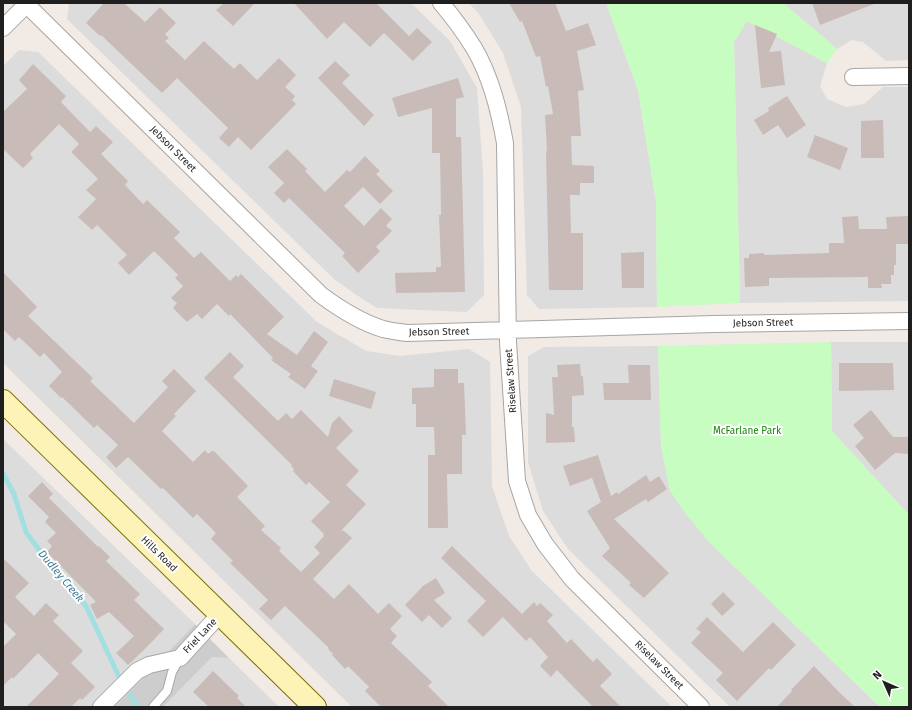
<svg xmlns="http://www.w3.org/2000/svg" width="912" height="710" font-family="'Fira Sans',sans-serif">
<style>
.residential{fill:#dddcdc}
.religious{fill:#cdcdcd}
.park{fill:#c7fdc0}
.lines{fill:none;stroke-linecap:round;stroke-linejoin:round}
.stream{stroke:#a3dfe1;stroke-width:5}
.building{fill:#c9bbb8}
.lane-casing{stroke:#a6a6a6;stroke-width:10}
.street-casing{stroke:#a6a6a6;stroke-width:18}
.secondary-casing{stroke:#7d7200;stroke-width:24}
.lane{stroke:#fff;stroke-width:8}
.street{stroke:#fff;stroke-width:16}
.secondary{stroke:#fef3b6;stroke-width:22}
.labels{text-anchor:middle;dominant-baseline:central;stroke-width:4;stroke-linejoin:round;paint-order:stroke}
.street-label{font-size:10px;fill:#1f1f1f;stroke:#fff}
.park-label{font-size:10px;fill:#138604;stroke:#fff}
.water-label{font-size:11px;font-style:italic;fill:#3b7995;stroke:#fff}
</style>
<rect width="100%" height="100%" fill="#f1eae5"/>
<!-- residential -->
<path class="residential" d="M69 3H411L450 41 477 88 483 172 484 295 467 312 377 308 355 294 334 279 67 19Z
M469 3H606L638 90 656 202 657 307 539 309 527 295 521 107 503 53 479 14Z
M783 3H909V60L886 61 863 42 852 40 837 49Z
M747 21 827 63 820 86 827 99 846 107 864 104 883 87H909V301L740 303 734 42Z
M19 50 38 52 317 322 366 351 400 356 469 349 490 362 492 486 509 536 532 571 672 707H352L3 363V66Z
M831 342H909V515L832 431Z
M658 346 661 448 686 514 711 544 880 707H730L568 549 543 511 528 462V356L544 347Z
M3 439 195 624 115 707H3Z
M212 657 229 658 279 707H163Z"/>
<!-- religious -->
<path class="religious" d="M195 624 229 658 212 657 163 707H115Z"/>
<!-- park -->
<path class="park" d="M606 3H783L837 49 827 63 747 21 734 42 740 303 657 307 656 202 638 90Z
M831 342 832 431 909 515V707H880L711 544 686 514 670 491 661 448 658 346Z"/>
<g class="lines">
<!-- stream -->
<path class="stream" d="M3 473 14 494 26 532 50 565 86 606 120 679
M130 695 139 707"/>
</g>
<!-- building -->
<path class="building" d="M104 3H124L145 22 160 7 176 23 165 34 169 38 165 41 185 60 204 41 234 69 240 63 257 80 279 58 296 75 285 87 295 96 292 100 296 104 251 150 238 137 229 147 219 138 228 128 177 78 162 93 101 35 100 36 86 23Z
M224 3H255L233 26 216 10Z
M294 3H376L409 36 417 28 432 42 413 61 384 33 370 47 344 22 327 39Z
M509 3H555L566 31 588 23 596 45 577 51 584 90 578 91 581 136H571L572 165 594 166V183H580V195H570L571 233H583V290H549L546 151H547L545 115 553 114 548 86 546 87 540 56 536 57 522 21 520 22Z
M812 3H873L874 4 820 25Z
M755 25 777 34 769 52 781 51 785 85 761 88Z
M335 61 350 75 342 83 374 115 364 126 318 78Z
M33 64 66 96 61 102 90 132 96 126 113 142 101 154 128 181 125 185 143 204 147 200 180 232 174 238 194 258 201 252 230 281 236 275 238 277 241 274 284 317 267 334 297 355 314 331 328 342 311 366 318 371 305 389 288 377 291 374 271 360 273 358 230 314 229 316 217 304 202 319 197 314 187 322 173 308 177 303 171 298 183 286 175 278 178 275 154 251 129 275 118 263 127 255 97 225 92 230 78 217 96 199 86 190 98 179 71 152 79 144 59 124 30 154 33 158 23 168 3 149V112L27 89 19 80Z
M458 78 464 97 456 99V137H461L465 292 396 293 395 273 436 272V267H441L439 215H441L440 153H432V108L398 117 392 98Z
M787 96 806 125 787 138 778 125 763 135 754 120 769 111 768 108Z
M883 120 884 158H861V121Z
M815 135 848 148 840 170 807 157Z
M287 149 307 169 305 171 325 192 347 170 350 172 365 156 380 171 376 174 393 191 380 204 363 187 344 206 364 226 381 208 392 219 386 226 392 231 376 247 380 251 358 273 342 256 345 253 289 198 284 203 274 193 284 183 268 167Z
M858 216 859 229H887L886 217 909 216V244H896V265H894V275H891V284H881L882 288H868V277L769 278V286L745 287 744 258H749V254L764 253V255L829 253V243H844L842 217Z
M644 252V288H622L621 253Z
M3 272 37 307 28 316 93 378 90 381 134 423 168 387 162 381 174 369 196 391 174 414 176 416 162 431 193 462 205 450 208 454 212 451H214L248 486 237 497 265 526 261 530 281 548 279 551 301 572 320 553 314 547 324 536 323 535 324 534 311 521 330 502 309 482 306 485 293 471 294 469 291 466 292 465 204 378 230 352 244 366 233 377 278 421 286 413 292 419 301 410 328 437 332 423 339 416 353 431 336 448 359 471 346 485 366 504 340 532 343 530 352 538 313 579 334 599 349 584 378 614 389 603 402 616 390 629 397 636 391 643 432 682 428 686 449 707H381L365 691 369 687 348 666 345 669 332 655 333 654 328 649 329 648 285 606 271 620 259 609 268 600 230 563 233 561 211 539 216 533 197 514 193 518 163 488 161 489 128 457 116 468 106 457 118 445 97 425 94 428 62 397 61 398 49 386 62 372 44 353 40 357 19 337 15 341 3 329Z
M839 363H893L894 390 839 391Z
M580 364 581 376H583L584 395 572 396V427H574L575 442 546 443V413L554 415 552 377H558L557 365Z
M628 365H650L651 400H604L603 383H629Z
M434 369H458V383H464L466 435H462V474H447L448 528H428V455H435L434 427H416V404H412V388L434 387Z
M334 379 376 392 371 409 329 396Z
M871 410 893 437H909V454L895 453 875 470 855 446 864 438 853 425Z
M598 455 611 496 617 492 618 494 646 475 650 482 659 476 667 489 648 502 646 499 614 519 669 573 644 598 629 585 631 583 602 556 610 548 587 511 601 502 592 478 570 486 563 466Z
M42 482 53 494 49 498 98 547 99 546 110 557 106 561 140 594 134 600 164 629 145 649 128 665 116 653 134 636 109 612 97 619 90 605 96 602 47 552 52 546 47 541 56 533 45 522 49 517 28 496Z
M452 546 522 614 534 602 537 606 540 603 553 615 547 621 567 643 571 639 593 662 597 658 612 674 600 686 621 707H593L557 670 551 677 540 666 548 657 530 637 526 641 503 617 483 637 467 621 486 601 441 558Z
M3 558 29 583 15 597 34 616 46 603 59 615 53 621 83 651 71 663 95 687 82 700 80 698 71 707H26L59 674 38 653 13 679 12 677 3 686V647L16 634 3 621Z
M436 578 445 593 434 600 452 618 442 628 429 615 422 622 405 605 423 586Z
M723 592 735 604 722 616 711 604Z
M707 617 743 652 773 622 796 645 771 670 769 668 737 701 716 680 723 673 691 643 701 632 696 629Z
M814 666 839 692 855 707H777L792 691 791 690Z
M213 671 239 696 237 698 246 707H209L193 692Z"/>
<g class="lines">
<defs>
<path id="lane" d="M153 707 167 691 172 672 180 658"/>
<path id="street" d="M441 3C453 17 464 32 474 48 491 77 499 110 505 143L508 342 517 481 528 515 545 544 572 579 701 707
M26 4 321 295C340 309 360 322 383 329 391 331 399 332 407 333L714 324 909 321
M3 28 28 3
M853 77 909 76
M101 707 137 671 149 665 180 658 220 614"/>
<path id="secondary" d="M3 401 315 707"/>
</defs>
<!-- lane casing -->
<use href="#lane" class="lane-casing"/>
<!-- street casing -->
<use href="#street" class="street-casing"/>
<!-- secondary casing -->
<use href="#secondary" class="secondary-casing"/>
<!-- lane -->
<use href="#lane" class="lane"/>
<!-- street -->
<use href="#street" class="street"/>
<!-- secondary -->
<use href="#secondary" class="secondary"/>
</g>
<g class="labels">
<!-- street labels -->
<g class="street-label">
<text transform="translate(173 149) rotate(45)">Jebson Street</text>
<text transform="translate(763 323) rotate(-1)">Jebson Street</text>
<text transform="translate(439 332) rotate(-1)">Jebson Street</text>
<text transform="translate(511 381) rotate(-94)">Riselaw Street</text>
<text transform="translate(159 554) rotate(44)">Hills Road</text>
<text transform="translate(200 636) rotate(-47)">Friel Lane</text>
<text transform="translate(659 665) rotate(45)">Riselaw Street</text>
</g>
<!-- park labels -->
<g class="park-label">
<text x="747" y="431">McFarlane Park</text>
</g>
<!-- water labels -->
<g class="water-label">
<text transform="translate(61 576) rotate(50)">Dudley Creek</text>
</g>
</g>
<!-- border -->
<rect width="912" height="710" fill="none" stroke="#1f1f1f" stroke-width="8"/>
<!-- north arrow -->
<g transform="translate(884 682) rotate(315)" stroke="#ffffff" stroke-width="3" paint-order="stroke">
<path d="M0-3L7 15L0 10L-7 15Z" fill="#1f1f1f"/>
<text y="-6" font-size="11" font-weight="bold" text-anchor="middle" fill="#1f1f1f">N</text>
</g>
</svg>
